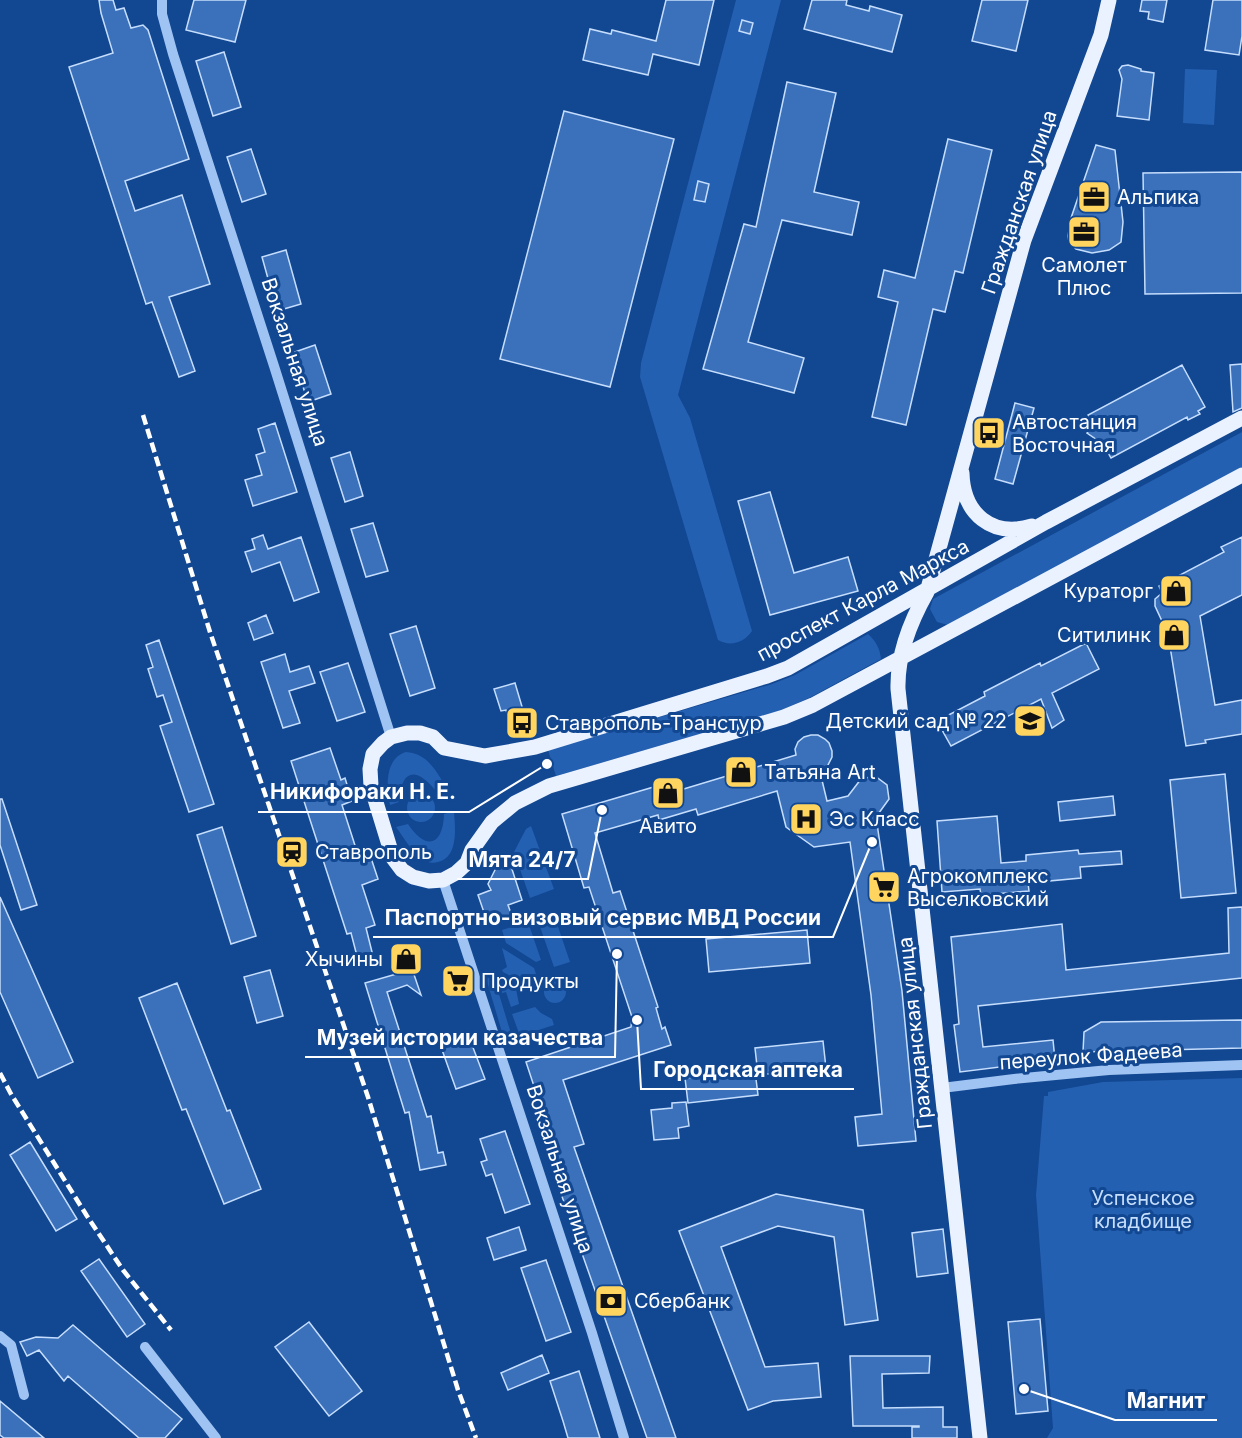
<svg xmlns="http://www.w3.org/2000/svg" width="1242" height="1438" font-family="Inter,sans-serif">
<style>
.green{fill:#2460b1}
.building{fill:#3b70ba;stroke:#c6defd;stroke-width:1.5}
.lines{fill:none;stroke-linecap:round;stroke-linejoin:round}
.minor{stroke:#9fc3f2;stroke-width:10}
.major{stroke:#eaf2ff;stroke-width:15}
.rail{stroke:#fff;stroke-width:4.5;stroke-dasharray:10 4.5;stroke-linecap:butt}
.labels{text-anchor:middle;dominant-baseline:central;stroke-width:6;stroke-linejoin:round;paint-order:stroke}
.poi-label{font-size:20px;fill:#fff;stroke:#124792;text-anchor:start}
.street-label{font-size:20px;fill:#fff;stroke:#124792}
.park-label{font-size:20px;fill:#c6defd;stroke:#124792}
.leader{fill:none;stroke:#fff;stroke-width:2}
.callout-dot{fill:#fff;stroke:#124792;stroke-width:2}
.callout-label{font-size:21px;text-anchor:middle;font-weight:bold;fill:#fff;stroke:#124792;stroke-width:6;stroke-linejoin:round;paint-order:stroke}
</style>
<rect width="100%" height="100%" fill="#124792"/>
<!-- green -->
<path class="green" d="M736 0H781L678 395 690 418 752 631C744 643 730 647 718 640L640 377 641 363Z
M1185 69 1217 70 1214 125 1183 123Z
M1242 432V467L948 625 937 622 930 609 933 599Z
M868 634C876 641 880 649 881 659L809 698 779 711 556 776 548 750 772 684 795 675Z
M406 752C427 753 436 771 446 787L436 791C416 766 401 769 399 802L390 805C386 787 385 758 406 752Z
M407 808a14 14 0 1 1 28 0a14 14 0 1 1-28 0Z
M454 811C455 827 459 857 438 862 431 864 426 862 420 857 410 849 404 838 396 827L408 824C426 851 443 846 444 814Z
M531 826 554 889 530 898 514 852 526 829Z
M553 912 570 962 554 967 537 918Z
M528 922 541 960 536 962 506 943 502 930Z
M502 948 534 968 536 974 527 985 503 972 502 970 507 967Z
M496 975 516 989 519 1004 511 1007 506 992 499 994 512 1037 504 1039 486 978Z
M544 992a11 11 0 1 1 22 0a11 11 0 1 1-22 0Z
M535 1007 541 1013 552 1019 554 1025 520 1036 512 1014Z
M1242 1078V1438H1047L1053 1428 1036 1195 1044 1096H1048V1092L1103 1082Z"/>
<!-- building -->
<path class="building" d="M99 0H113L116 10 124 8 131 28 143 25 148 30 189 159 125 181 135 211 182 195 210 284 169 297 195 371 179 377 152 302 146 304 69 67 113 53 101 13Z
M194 0H246L235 42 186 30Z
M666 0H714L699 65 653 54 648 75 583 60 590 29 611 34 612 30 656 41Z
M812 0H847L846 5 869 11 870 6 902 15 892 52 804 29Z
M982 0H1028L1016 51 972 41Z
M1142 0H1167L1163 22 1148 19 1149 12 1140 11Z
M1213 0H1242V36L1239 55 1205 50Z
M742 20 753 23 750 34 739 31Z
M224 52 241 107 213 116 196 61Z
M1128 65 1141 69V71L1154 73 1149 120 1117 116 1122 79 1119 70 1122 66Z
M787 82 836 93 814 192 859 202 852 235 782 220 748 342 804 358 794 393 703 369 744 224 756 227Z
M564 111 674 139 610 387 500 359Z
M948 139 992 150 963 273 955 271 945 312 933 309 906 425 872 417 898 302 878 297 884 270 915 278Z
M1096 145 1115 150 1123 222 1121 242 1109 250 1092 253 1076 249 1069 242 1068 236 1071 218Z
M251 149 266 194 242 202 227 157Z
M1242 172V293L1145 294 1143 173Z
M698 181 709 184 705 202 694 200Z
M286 250 301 304 277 311 262 257Z
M315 345 331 394 308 402 292 353Z
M1242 364V408L1233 412 1230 365Z
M1182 365 1205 407 1198 411 1200 414 1188 420 1187 417 1111 458 1103 444 1087 433 1093 425 1088 415Z
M1015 403 1034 408 1013 484 995 479Z
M275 423 297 492 253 506 245 480 262 475 256 455 265 452 258 429Z
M350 452 363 496 345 502 331 458Z
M770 492 794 573 848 557 858 591 770 615 738 501Z
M373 523 388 571 366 577 351 529Z
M263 535 268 549 301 537 319 592 294 601 280 562 252 572 245 552 255 549 252 539Z
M1242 537V595L1200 616 1215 705 1242 700V734L1205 740 1206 743 1186 746 1168 634 1155 606V599L1162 593 1159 586 1224 552 1221 547Z
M266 615 273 633 254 640 248 623Z
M416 626 435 688 410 696 390 634Z
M159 640 214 804 189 812 160 726 172 722 163 695 157 697 148 669 153 667 146 645Z
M1086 643 1099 669 1052 693 1064 720 1052 728 1041 699 951 746 937 721 985 696 984 692 1040 663 1041 666Z
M285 654 290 672 309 666 315 683 289 691 300 723 283 728 261 662Z
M348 663 365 712 337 721 320 672Z
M515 683 528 727 512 731 506 710 501 711 494 689Z
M811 735H818L825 739 829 743 832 751V757L828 765 820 772 827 801 848 796 861 779 875 776 887 785 889 799 876 817 902 991 916 1141 858 1146 855 1117 882 1114 871 995 850 842 814 847 786 827 777 791 698 815 696 809 659 820 658 815 595 833 613 893 620 891 658 1007 656 1008 662 1029 665 1027 671 1045 563 1080 584 1144 574 1147 676 1438H647L553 1171 561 1168 526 1062 631 1027 632 1017 589 887 584 888 562 814 674 781 677 791 796 755 795 749 798 742 804 737Z
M330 748 341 780 345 778 352 801 342 805 360 861 371 858 378 879 362 885 375 925 366 928 373 956 358 960 351 933 347 934 291 761Z
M1225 774 1236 893 1181 898 1170 780Z
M1113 796 1115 815 1060 821 1058 802Z
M0 799H2L37 905 21 910 0 845Z
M997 816 1001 863 1026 861V855L1078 850 1079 854 1121 851 1122 864 1080 867 1081 878 1028 883 1029 891 981 895 980 889 942 892 937 821Z
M222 827 256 936 231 944 197 835Z
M509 860 522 900 508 905 512 916 488 924 478 895 491 890 488 884 498 864Z
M0 897 73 1062 38 1078 0 992Z
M1242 907V978L978 1006 983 1047 1053 1040 1055 1060 960 1072 954 1025 959 1024 951 937 1062 924 1066 970 1229 953 1228 908Z
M807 930 810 963 709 972 706 939Z
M407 954 421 995 407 985 387 992 427 1117 431 1116 438 1153 443 1152 446 1165 420 1170 409 1112 405 1113 365 983 400 973 395 958Z
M270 970 283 1016 257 1023 244 977Z
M177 983 227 1111 230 1110 261 1189 224 1204 186 1109 182 1110 139 998Z
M1242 1020V1048L1083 1052 1084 1032 1101 1022Z
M469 1037 485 1079 456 1089 441 1047Z
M823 1041 826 1068 758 1075 755 1048Z
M755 1071 758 1095 688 1103 685 1078Z
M686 1102 689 1126 678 1128 679 1138 654 1140 651 1110 672 1108V1103Z
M505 1131 530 1204 505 1213 492 1174 486 1176 481 1162 487 1160 480 1139Z
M30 1142 77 1219 56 1231 10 1155Z
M776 1194 863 1210 878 1320 845 1325 834 1237 778 1226 721 1247 765 1367 818 1363 821 1397 773 1401 748 1410 679 1231Z
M519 1227 526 1250 494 1260 487 1238Z
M943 1229 948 1273 917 1277 912 1233Z
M99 1259 145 1324 127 1337 81 1271Z
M546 1260 571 1332 546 1341 521 1268Z
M1040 1319 1048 1411 1016 1414 1008 1322Z
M309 1322 362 1391 329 1416 275 1347Z
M73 1325 182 1419 165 1438H139L68 1376 64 1381 39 1350 27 1356 20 1342 36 1337 58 1338Z
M542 1355 549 1373 508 1390 501 1373Z
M850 1356H930L929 1373 882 1374 883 1408 943 1407V1427H957V1438H912V1427H919V1426H853Z
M579 1371 595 1422 600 1438H568L563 1421 550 1381Z
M0 1401 44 1438H4L0 1435Z"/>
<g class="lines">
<!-- minor -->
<path class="minor" d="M162 0V14L173 54 274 366 391 737
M443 880 592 1333 624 1438
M942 1088 1014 1079 1109 1070 1242 1065
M0 1336 11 1345 24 1395
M145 1347 216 1438"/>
<!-- major -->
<path class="major" d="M1242 418 1046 522 788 668 767 676 535 747 485 756 444 748 433 737 420 733H407L391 737 383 743 373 754 370 769 371 786 393 858 402 870 413 877 429 881 443 880 456 873 467 863 472 850 492 822 515 803 549 786 784 717 813 705 1242 475
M962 473C963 514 992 538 1032 526
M980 1438 898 689C897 654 910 622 927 592L1024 240 1101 35 1109 0"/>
<!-- rail -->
<path class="rail" d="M143 415 210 632 368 1097 458 1390 476 1438
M0 1073 11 1094 87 1216 123 1270 171 1330"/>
</g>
<!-- icons -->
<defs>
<symbol id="office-square" viewBox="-11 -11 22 22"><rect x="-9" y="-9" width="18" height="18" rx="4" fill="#ffd560" stroke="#124792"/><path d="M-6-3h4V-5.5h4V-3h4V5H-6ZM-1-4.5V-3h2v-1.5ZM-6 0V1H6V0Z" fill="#111"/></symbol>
<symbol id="bus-square" viewBox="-11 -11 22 22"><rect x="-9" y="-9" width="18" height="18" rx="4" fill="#ffd560" stroke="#124792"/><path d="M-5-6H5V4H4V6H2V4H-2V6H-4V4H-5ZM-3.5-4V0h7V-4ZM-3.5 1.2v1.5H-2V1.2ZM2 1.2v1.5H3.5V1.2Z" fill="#111"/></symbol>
<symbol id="shop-square" viewBox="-11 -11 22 22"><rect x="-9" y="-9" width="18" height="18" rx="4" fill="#ffd560" stroke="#124792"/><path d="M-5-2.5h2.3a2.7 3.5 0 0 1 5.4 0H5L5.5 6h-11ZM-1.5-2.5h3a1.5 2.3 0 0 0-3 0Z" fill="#111"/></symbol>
<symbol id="school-square" viewBox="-11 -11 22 22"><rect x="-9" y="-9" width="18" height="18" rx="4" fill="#ffd560" stroke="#124792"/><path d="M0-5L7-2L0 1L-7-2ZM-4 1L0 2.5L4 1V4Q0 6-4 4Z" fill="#111"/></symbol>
<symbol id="hospital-square" viewBox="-11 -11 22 22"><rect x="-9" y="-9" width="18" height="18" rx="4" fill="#ffd560" stroke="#124792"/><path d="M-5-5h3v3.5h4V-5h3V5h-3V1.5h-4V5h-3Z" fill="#111"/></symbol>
<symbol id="station-square" viewBox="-11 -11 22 22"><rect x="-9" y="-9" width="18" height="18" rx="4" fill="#ffd560" stroke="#124792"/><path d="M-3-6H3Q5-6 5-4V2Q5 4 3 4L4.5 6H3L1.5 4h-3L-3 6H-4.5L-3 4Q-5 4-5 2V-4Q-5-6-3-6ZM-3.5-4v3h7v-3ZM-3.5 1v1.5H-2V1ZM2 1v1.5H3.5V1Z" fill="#111"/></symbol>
<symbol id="supermarket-square" viewBox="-11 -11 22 22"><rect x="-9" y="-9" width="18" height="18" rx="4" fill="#ffd560" stroke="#124792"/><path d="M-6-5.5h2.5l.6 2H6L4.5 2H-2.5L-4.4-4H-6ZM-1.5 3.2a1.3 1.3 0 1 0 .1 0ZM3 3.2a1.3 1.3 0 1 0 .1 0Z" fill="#111"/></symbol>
<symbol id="bank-square" viewBox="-11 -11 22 22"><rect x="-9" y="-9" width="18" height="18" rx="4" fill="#ffd560" stroke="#124792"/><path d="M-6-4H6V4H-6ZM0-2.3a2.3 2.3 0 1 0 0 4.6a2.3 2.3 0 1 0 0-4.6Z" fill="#111"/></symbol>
</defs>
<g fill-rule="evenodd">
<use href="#office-square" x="1075" y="178" width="38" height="38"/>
<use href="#office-square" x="1065" y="213" width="38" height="38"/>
<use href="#bus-square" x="970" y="414" width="38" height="38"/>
<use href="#shop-square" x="1157" y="572" width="38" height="38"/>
<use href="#shop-square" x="1155" y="616" width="38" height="38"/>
<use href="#school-square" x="1011" y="702" width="38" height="38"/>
<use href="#bus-square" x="503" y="704" width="38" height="38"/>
<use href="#shop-square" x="722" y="753" width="38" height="38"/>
<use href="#shop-square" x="649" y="774" width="38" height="38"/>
<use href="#hospital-square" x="787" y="800" width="38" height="38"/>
<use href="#station-square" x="273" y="833" width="38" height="38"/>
<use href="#supermarket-square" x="865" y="868" width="38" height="38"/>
<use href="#shop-square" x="387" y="940" width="38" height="38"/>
<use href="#supermarket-square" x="439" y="962" width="38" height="38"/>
<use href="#bank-square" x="592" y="1282" width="38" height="38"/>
</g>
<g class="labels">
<!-- poi labels -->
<g class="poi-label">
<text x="1117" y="197">Альпика</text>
<text x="1084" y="265" text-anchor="middle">Самолет<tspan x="1084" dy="23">Плюс</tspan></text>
<text x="1012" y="422">Автостанция<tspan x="1012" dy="23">Восточная</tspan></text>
<text x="1153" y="591" text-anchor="end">Кураторг</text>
<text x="1151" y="635" text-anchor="end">Ситилинк</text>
<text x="1007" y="721" text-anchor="end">Детский сад № 22</text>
<text x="545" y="723">Ставрополь-Транстур</text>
<text x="764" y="772">Татьяна Art</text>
<text x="829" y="819">Эс Класс</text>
<text x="668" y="826" text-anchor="middle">Авито</text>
<text x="315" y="852">Ставрополь</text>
<text x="907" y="876">Агрокомплекс<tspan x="907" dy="23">Выселковский</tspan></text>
<text x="383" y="959" text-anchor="end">Хычины</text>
<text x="481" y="981">Продукты</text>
<text x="634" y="1301">Сбербанк</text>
</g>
<!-- street labels -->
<g class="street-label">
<text transform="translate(1019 202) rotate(-71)">Гражданская улица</text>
<text transform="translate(295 362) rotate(72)">Вокзальная улица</text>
<text transform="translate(863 600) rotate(-28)">проспект Карла Маркса</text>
<text transform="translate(915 1033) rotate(-96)">Гражданская улица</text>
<text transform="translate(1091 1056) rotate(-4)">переулок Фадеева</text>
<text transform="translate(560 1169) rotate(72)">Вокзальная улица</text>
</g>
<!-- park labels -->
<g class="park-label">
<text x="1143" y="1198">Успенское<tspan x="1143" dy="23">кладбище</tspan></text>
</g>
</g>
<!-- callouts -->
<path class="leader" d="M547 764L469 812H258M602 810L588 879H457M872 842L833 937H373M617 954L615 1057H305M637 1020L641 1089H854M1024 1389L1115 1420H1217"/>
<g class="callout-dot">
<circle cx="547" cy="764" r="6"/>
<circle cx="602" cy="810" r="6"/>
<circle cx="872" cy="842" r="6"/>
<circle cx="617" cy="954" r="6"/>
<circle cx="637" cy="1020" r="6"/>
<circle cx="1024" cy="1389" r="6"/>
</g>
<g class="callout-label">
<text x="363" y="799">Никифораки Н. Е.</text>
<text x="522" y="867">Мята 24/7</text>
<text x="603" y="925">Паспортно-визовый сервис МВД России</text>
<text x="460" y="1045">Музей истории казачества</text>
<text x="748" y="1077">Городская аптека</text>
<text x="1166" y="1408">Магнит</text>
</g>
</svg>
